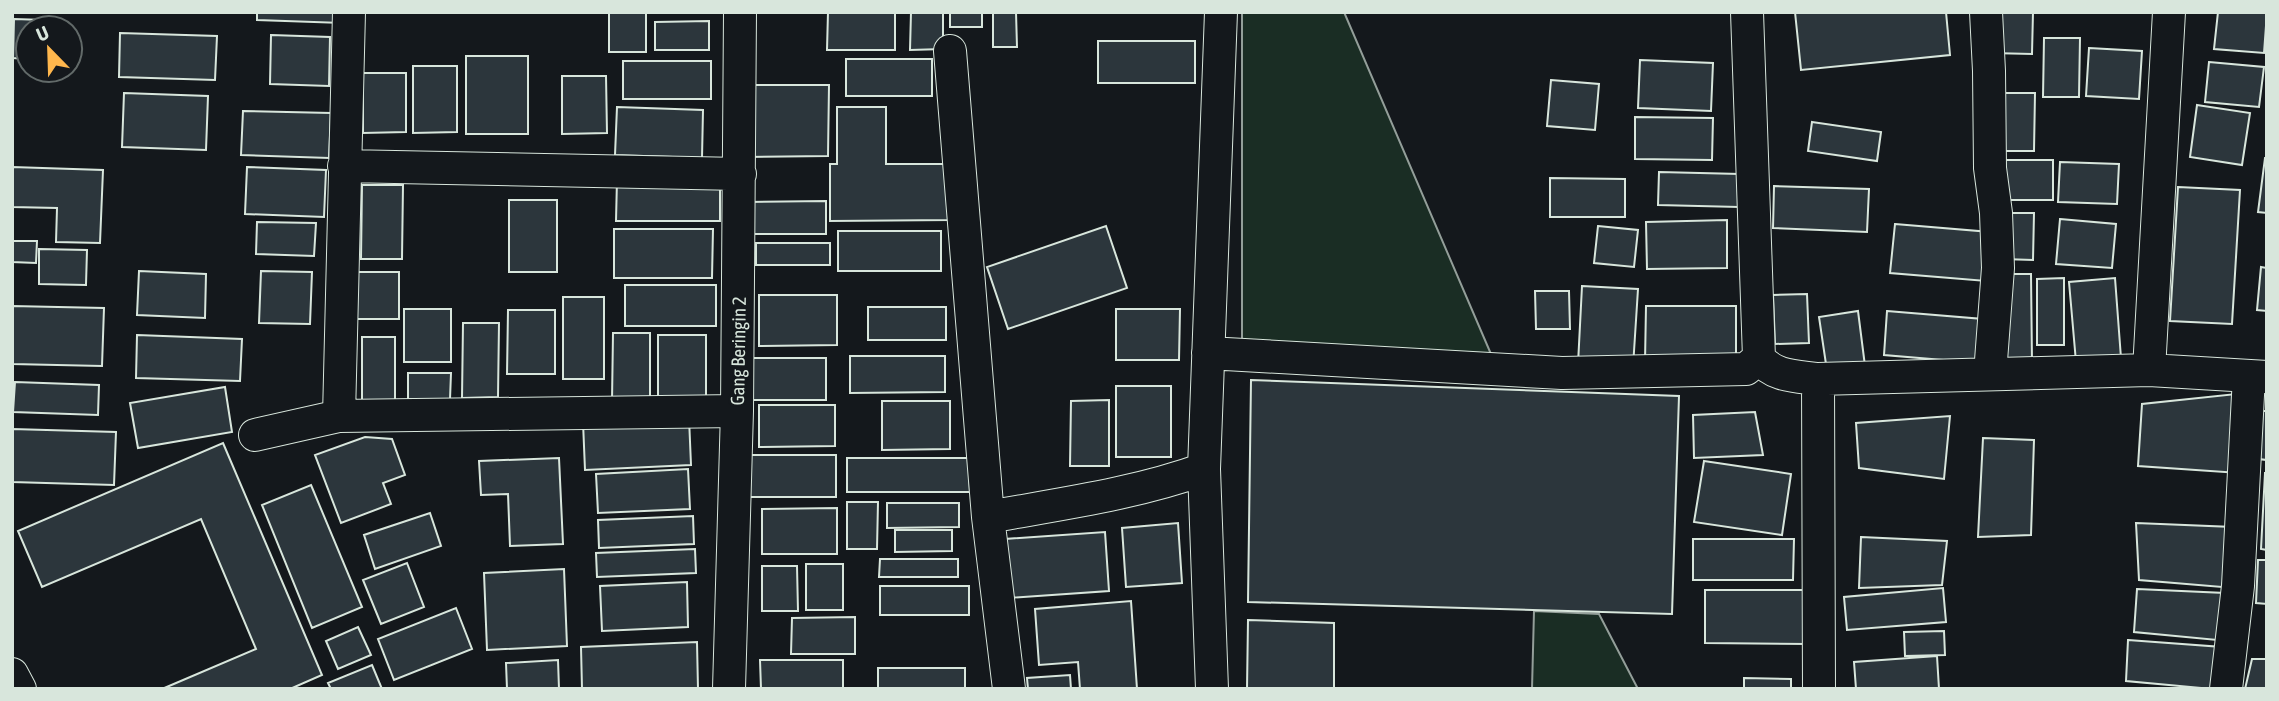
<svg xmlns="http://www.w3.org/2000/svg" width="2279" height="701" font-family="'Asap Condensed',sans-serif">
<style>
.green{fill:#1a2d24;stroke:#939e99;stroke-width:2}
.building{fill:#2c363c;stroke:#d8e6dc;stroke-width:2}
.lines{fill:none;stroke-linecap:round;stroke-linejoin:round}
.minor-casing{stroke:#d8e6dc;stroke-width:34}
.minor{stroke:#14181c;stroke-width:32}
.labels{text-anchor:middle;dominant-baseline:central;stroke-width:5;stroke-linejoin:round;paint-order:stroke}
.street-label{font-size:19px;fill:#d8e6dc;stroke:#14181c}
</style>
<rect width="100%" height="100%" fill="#14181c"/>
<!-- green -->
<path class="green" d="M1242 12H1344L1503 382 1242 366Z
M1534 611 1599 614 1638 689H1532Z"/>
<!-- building -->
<path class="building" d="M257 12H342V23L257 20Z
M609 12H646V52H609Z
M828 12H895V50H827Z
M911 12H943V49L910 50Z
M950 12H982V27H950Z
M993 12H1016L1017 47H993Z
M1795 12H1946L1950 55 1801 70Z
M1992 12H2033L2032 54 1991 53Z
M2218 12H2267L2264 53 2214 49Z
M14 19 44 20V28H28V59L13 58Z
M709 21V50H655V22Z
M120 33 217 36 215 80 119 77Z
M271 35 330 37 329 86 270 84Z
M2044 38H2080L2079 97H2043Z
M1098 41H1195V83H1098Z
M2089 48 2142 51 2139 99 2086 96Z
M466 56H528V134H466Z
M846 59H932V96H846Z
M1640 60 1713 63 1711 111 1638 108Z
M623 61H711V99H623Z
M2209 62 2264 67 2259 107 2205 102Z
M413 66H457V132L413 133Z
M363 73H406V132L363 133Z
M562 76H606L607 133 562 134Z
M1551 80 1599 84 1595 130 1547 126Z
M744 85H829L828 156 744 157Z
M124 93 208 96 206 150 122 147Z
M1995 93H2035L2034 151H1993Z
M2197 105 2250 113 2242 165 2190 157Z
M617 107 703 110 702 158 615 155Z
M837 107H886V164H952V220L830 221V164H837Z
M243 111 331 113 329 158 241 155Z
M1635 117 1713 118 1712 160 1635 159Z
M1812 122 1881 132 1877 161 1808 151Z
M2265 158H2267V213L2258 212Z
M1997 160H2053V200H1998Z
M2060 162 2119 164 2117 204 2058 202Z
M12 167 103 170 100 243 56 242 57 208 12 207Z
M247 167 326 170 324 217 245 214Z
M1659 172 1740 174 1739 207 1658 205Z
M1550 178 1625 179V217H1550Z
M617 179H720V221H616Z
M362 185H403L402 259H361Z
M1774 186 1869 189 1867 232 1773 228Z
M2178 187 2240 190 2232 324 2170 321Z
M509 200H557V272H509Z
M826 201V234H747V202Z
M2004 213H2034L2033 260 2003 259Z
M2060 219 2116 224 2112 268 2056 264Z
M1727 220V268L1647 269 1646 222Z
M257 222 316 223 314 256 256 254Z
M1895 224 1990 232 1986 281 1890 273Z
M1106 226 1127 288 1008 329 987 267Z
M1598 226 1638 230 1634 267 1594 263Z
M614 229H713L712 278H614Z
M838 231H941V271H838Z
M12 241H37L36 263 12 262Z
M756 243H830V265H756Z
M39 249 87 250 86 285 39 284Z
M2261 267 2267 268V311L2257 310Z
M139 271 206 274 205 318 137 315Z
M261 271 312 272 310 324 259 323Z
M352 272H399V319H352Z
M2003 274H2031L2032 363H2004Z
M2064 278V345H2037V279Z
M2115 278 2121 358 2076 362 2069 282Z
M625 285H716V326H625Z
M1582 286 1638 289 1633 367 1578 364Z
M1535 291H1569L1570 329H1536Z
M1807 294 1809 343 1775 344 1773 295Z
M759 295H837V345L759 346Z
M563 297H604V379H563Z
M12 306 104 308 102 366 12 364Z
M1646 306H1736V363L1645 362Z
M868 307H946V340H868Z
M404 309H451V362H404Z
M1116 309H1180L1179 360H1116Z
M508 310H555V374H507Z
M1858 311 1865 366 1827 371 1819 317Z
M1887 311 1983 319 1979 363 1884 355Z
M463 323H499L498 397 462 398Z
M613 333H650V401H612Z
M137 335 242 339 240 381 136 378Z
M658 335H706V399H658Z
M362 337H395V404H362Z
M850 356H945V392L850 393Z
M749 358H826V400H749Z
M408 373H451L450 399H408Z
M1251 380 1679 396 1672 614 1248 602Z
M15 382 99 385 98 415 13 412Z
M1116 386H1171V457H1116Z
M225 387 232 432 138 448 130 403Z
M2236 394 2239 473 2138 466 2142 404Z
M1109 400V466H1070L1071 401Z
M882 401H950V449L882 450Z
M759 405H835V446L759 447Z
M2261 411H2267V460L2259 459Z
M1755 412 1763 455 1694 458 1693 415Z
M1950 416 1944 479 1859 468 1856 423Z
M689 418 691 465 585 470 583 422Z
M12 429 116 432 114 485 12 482Z
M365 437 392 439 405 475 383 483 391 504 341 523 315 455Z
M1983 438 2034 440 2031 535 1978 537Z
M223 443 322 675 290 689H162L256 649 201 519 42 587 18 531Z
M748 455H836V497H748Z
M559 458 563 544 510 546 508 494 481 495 479 461Z
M847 458H969L970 492H847Z
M1704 461 1791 474 1782 535 1694 522Z
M688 469 690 509 598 513 596 474Z
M2265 473H2267V550L2261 549Z
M311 485 362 607 312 628 262 505Z
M847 502H878L877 549H847Z
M887 503H959V527L887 528Z
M837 508V554H762V509Z
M430 513 441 546 375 569 364 535Z
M693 516 694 544 599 548 598 520Z
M1178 523 1182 583 1126 587 1122 528Z
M2136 523 2233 527 2222 587 2139 580Z
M895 530H952V551L895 552Z
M1105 532 1109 591 1009 598 1005 539Z
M1861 537 1947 541 1942 585 1859 588Z
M1693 539H1794L1793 580H1693Z
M695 549 696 573 597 577 596 553Z
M880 559H958V577H879Z
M2258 560H2267V604L2256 603Z
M407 563 424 607 381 624 363 580Z
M806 564H843V610H806Z
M762 566H797L798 611H762Z
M564 569 567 646 487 650 484 573Z
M687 582 688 627 602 631 600 586Z
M880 586H969V615H880Z
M1943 588 1946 622 1847 630 1844 597Z
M2137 589 2225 593 2217 640 2134 632Z
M1705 590H1808V644L1705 643Z
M1131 601 1137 689H1080L1078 662 1039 665 1035 609Z
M456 608 472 649 394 680 378 639Z
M855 617V654H791L792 618Z
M1248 620 1334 623V689H1247Z
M358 627 371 655 338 669 326 641Z
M1944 631 1945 655 1905 656 1904 632Z
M2128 640 2222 647 2212 689 2126 681Z
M697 642 698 689H582L581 647Z
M1937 656 1939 689H1856L1854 662Z
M2252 659H2267V689H2245Z
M558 660 559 689H507L506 663Z
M760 660H843V689H761Z
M372 665 382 689H331L328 683Z
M878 668H965V689H878Z
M1070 675 1071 689H1028L1027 678Z
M1744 678 1791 679V689H1744Z"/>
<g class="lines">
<defs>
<path id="minor" d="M1747 12 1759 358C1774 377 1795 376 1818 379L2149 370 2267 377
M1986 12 1989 71 1990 168 1996 213 1998 268 1990 374
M950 51 988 517 1009 689
M344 166 740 174
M1208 353 1562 373 1746 369 1759 358
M2149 370 2169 12
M1818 379 1819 689
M339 416 349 12
M255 435 339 416 737 411
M988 517C1060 504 1135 494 1204 469
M12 674 20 689
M729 689 737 411 740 12
M1212 689 1204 469 1221 12
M2226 689 2238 586 2249 376"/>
</defs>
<!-- minor casing -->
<use href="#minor" class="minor-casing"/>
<!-- minor -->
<use href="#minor" class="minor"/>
</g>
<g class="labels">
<!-- street labels -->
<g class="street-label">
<text transform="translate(738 351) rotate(-89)">Gang Beringin 2</text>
</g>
</g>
<!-- border -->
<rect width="2279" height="701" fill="none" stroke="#d8e6dc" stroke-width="28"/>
<!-- north arrow -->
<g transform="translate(49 49) rotate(337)"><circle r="33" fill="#14181c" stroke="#626a69" stroke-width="2"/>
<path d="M0-5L12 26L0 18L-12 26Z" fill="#ffb74d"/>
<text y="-10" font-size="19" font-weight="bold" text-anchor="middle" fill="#d8e6dc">U</text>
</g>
</svg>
